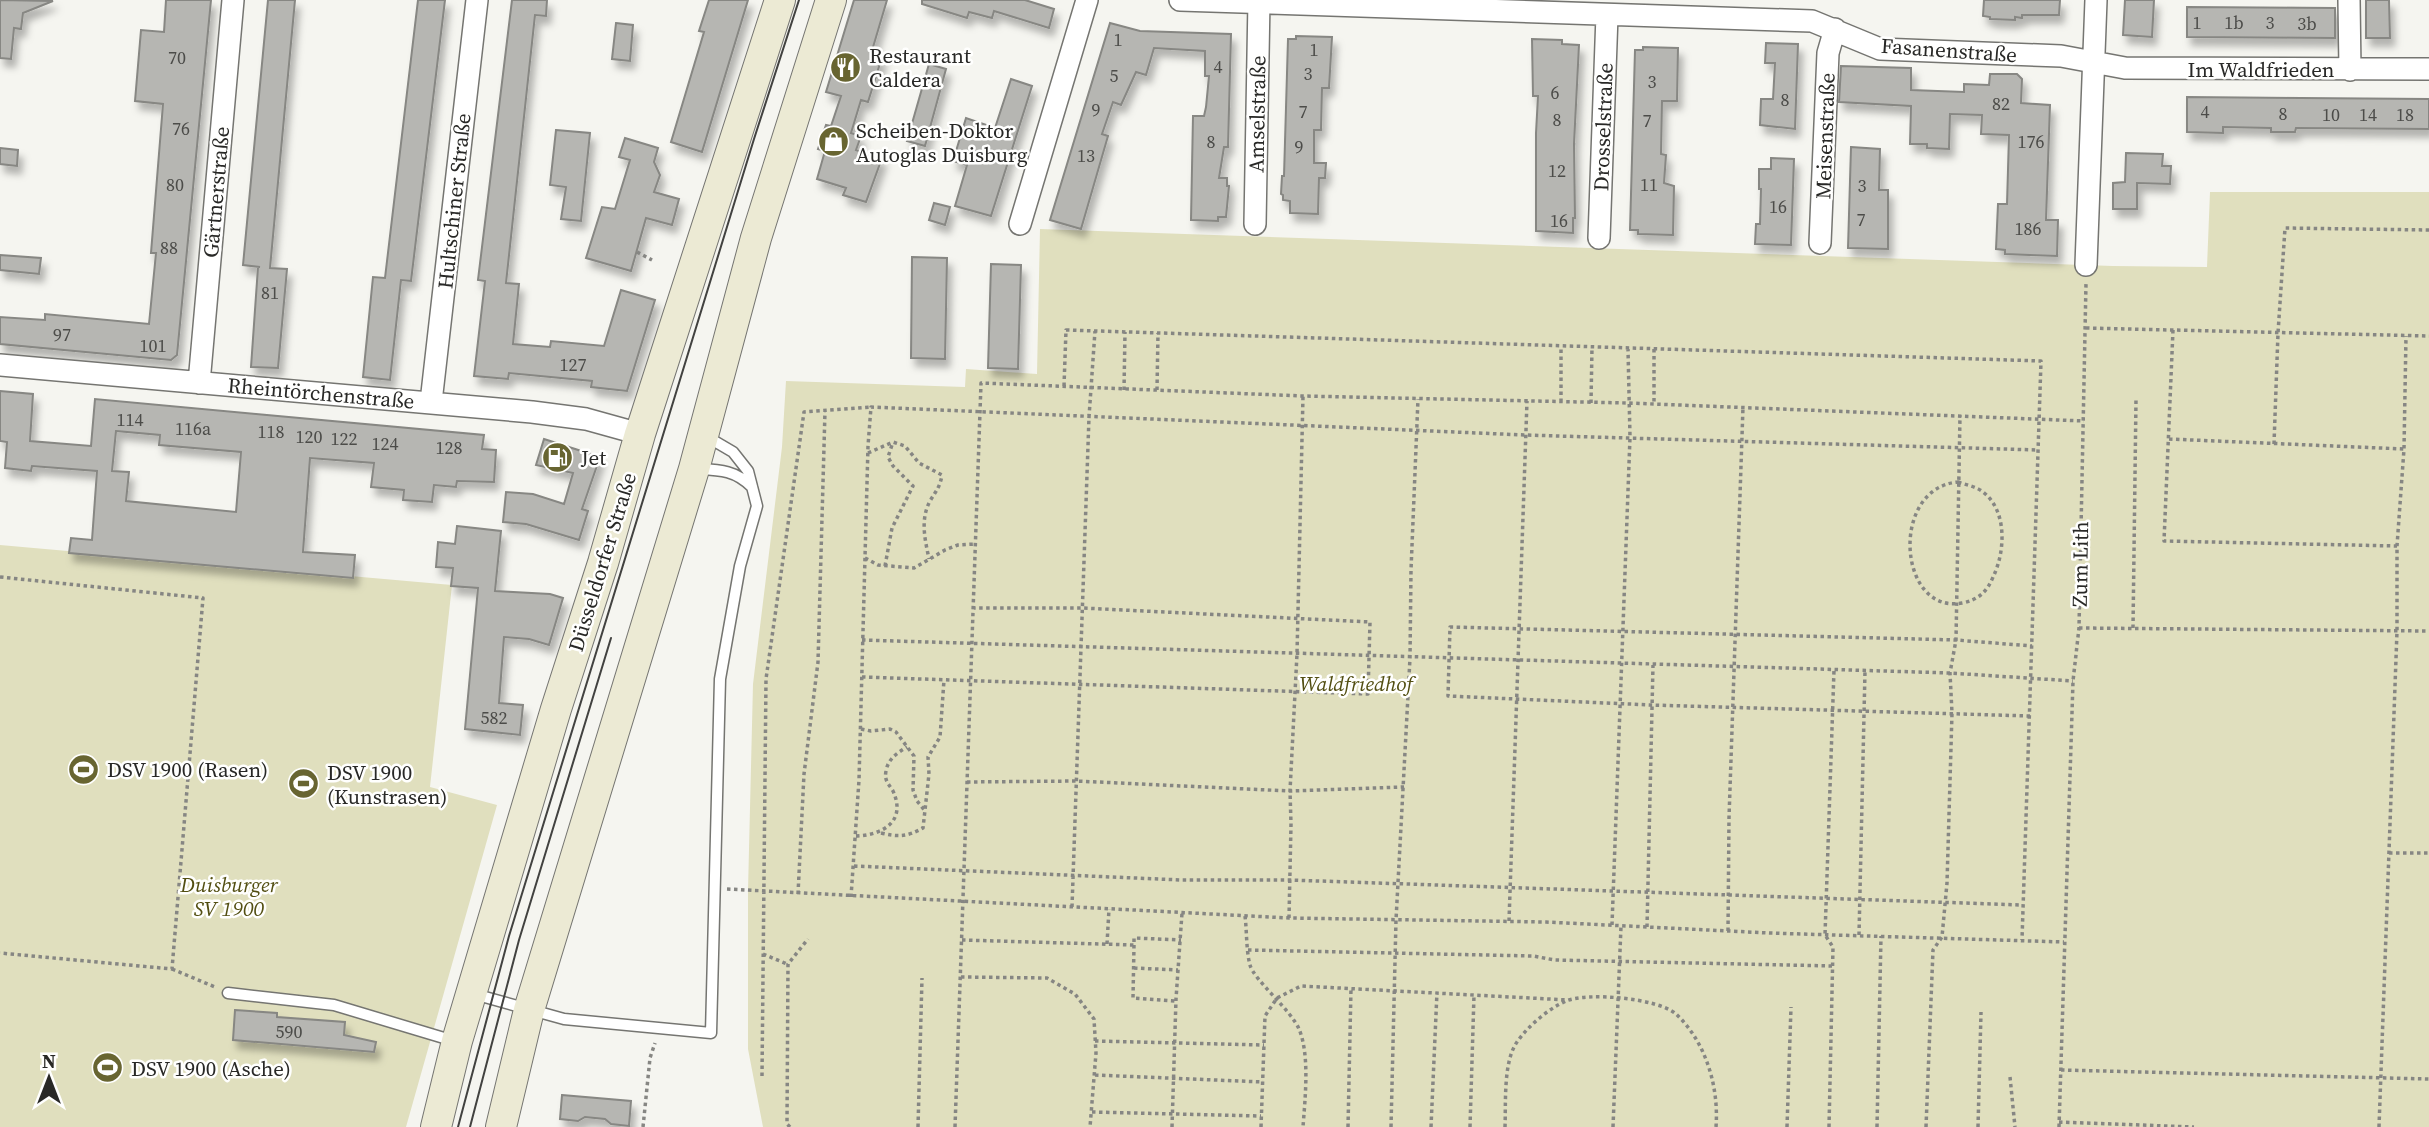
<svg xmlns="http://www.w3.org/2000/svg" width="2429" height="1127" font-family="'Source Serif 4',serif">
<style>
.green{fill:#e0dfbe}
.building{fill:#b6b6b2;stroke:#878783;stroke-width:2;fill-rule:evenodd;filter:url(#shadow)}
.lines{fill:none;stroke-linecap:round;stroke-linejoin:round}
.lane-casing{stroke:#757571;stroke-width:13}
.street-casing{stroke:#757571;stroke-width:24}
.secondary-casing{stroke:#757571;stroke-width:32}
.path{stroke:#868683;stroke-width:3.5;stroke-dasharray:3.5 3.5;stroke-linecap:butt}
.lane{stroke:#fff;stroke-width:10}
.street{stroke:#fff;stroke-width:21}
.secondary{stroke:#ecead4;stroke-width:30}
.tram{stroke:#424240;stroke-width:2}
.labels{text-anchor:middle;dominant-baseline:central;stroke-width:5;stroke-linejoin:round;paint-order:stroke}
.number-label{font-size:18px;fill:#4c4c49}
.street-label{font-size:21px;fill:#282826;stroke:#fffffe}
.poi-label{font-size:21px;fill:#282826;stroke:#fffffe;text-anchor:start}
.park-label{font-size:21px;font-style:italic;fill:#524e11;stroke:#fffffe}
</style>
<defs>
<filter id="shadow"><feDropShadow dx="4.5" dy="8" stdDeviation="3.5" flood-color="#0004"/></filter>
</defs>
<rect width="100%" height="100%" fill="#f5f5f0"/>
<!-- green -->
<path class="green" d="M2210 192H2429V1127H763L748 1049V891L753 684 782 447 786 381 965 387 966 369 1037 374 1040 229 2113 266 2207 267Z
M0 545 452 585 430 787 497 805 406 1127H0Z"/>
<!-- building -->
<path class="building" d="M0 0 53 1 23 13 21 29 14 28 11 59 0 58Z
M166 0H211L177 355 171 360 0 344V317L45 320V314L149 324 156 253H151L163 104 135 101 141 30 164 32Z
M268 0H295L270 268 287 269 278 368 251 367 258 267H260L243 265Z
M418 0H445L411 281 401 280 390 380 363 377 373 277 385 278Z
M512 0H547L546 16 535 15 506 283 519 284 513 344 550 347 551 341 604 346 621 290 655 300 627 391 591 387 592 381 509 373 508 379 474 376 485 281 478 280Z
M709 0H748L702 152 671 142 704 32 699 31Z
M854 0H887L871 54 882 57 868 102 861 100 851 133 861 136 856 150 882 158 866 202 843 195 846 188 817 179 825 151 818 149 826 125 831 126 841 96 826 92Z
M922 0H1025L1054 9 1049 28 994 11 992 18 969 12 967 18 922 4Z
M1984 0H2060L2059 15H2022V18L2015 17V20L1990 19V17L1983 16Z
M2125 0H2154L2152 37 2123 35Z
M2366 0H2389L2390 38H2366Z
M2187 7 2335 8V38L2187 37Z
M616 23 633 25 630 61 612 59Z
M1110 23 1140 31 1231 34 1228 147H1224L1219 178H1227V186H1229L1226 217H1218V221L1191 220 1193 116H1204L1206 107 1209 76H1205V51L1154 48 1146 75 1136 72 1121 105 1113 102 1102 134 1108 136 1081 229 1050 220Z
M1296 36 1332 37 1329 88H1322L1321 130H1314V163H1326L1325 178H1319L1318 214 1290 213V201L1283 200V195L1281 194 1282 176H1284L1288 39H1296Z
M1532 39 1562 40V44L1579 45 1574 144 1575 218H1573V233L1536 231V133L1538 96H1533Z
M1766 43 1798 44 1795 129 1760 125 1761 99H1773L1775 63H1765Z
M1643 47 1678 48 1677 101H1662L1661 154 1666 155 1664 183 1674 186 1673 235 1638 234V230H1630L1635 50H1643Z
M929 64 946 69 925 146 907 141Z
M1841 66 1911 68V90L1964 92V84L1989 85 1990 74H2017L2022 79 2021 103 2050 105 2046 220H2058L2057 256 2005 254V250L1996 249 1998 204H2007L2009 135 1981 134 1982 115 1950 114 1949 149 1927 148V144H1910L1911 106 1839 102Z
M1011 79 1032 86 991 216 955 206 967 165 953 161 966 118 995 128Z
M2187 97 2429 99V129L2296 128 2295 132H2271V128L2223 127V133L2187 132Z
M556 130 590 133 581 221 561 219 566 187 550 185Z
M625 138 658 148 654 162 660 175 654 192 679 199 672 225 646 218 631 271 586 258 602 207 615 209 630 160 619 157Z
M1851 147 1880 149 1879 190H1888V249L1848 248Z
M0 148 18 150 17 166 0 164Z
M2126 153 2163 154 2162 166H2171L2170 184 2137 183V209H2113V183L2125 182Z
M1771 158 1794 159 1791 245 1755 244 1756 224H1760L1761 189H1759V169H1771Z
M934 203 950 207 945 225 929 220Z
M0 255 41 258 39 274 0 270Z
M912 257 947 258 945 359 911 358Z
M991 264 1021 265 1018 369 988 368Z
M0 391 33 394 30 441 91 446 95 399 484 435 482 449 496 450 494 482 457 481 456 487 434 485 432 502 403 500 404 490 371 487 374 463 310 458 303 552 355 555 353 578 69 553 71 538 92 540 97 471 32 466 31 471 5 468 7 442 0 441ZM116 431 160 435 159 445 241 452 236 512 126 501 129 472 112 471Z
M544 439 600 457 582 509 588 511 579 540 526 524 503 522 506 492 533 494 564 504 573 473 536 465Z
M457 526 501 531 495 591 550 594 563 598 549 645 529 639 504 637 499 703 523 705 520 735 465 729 478 588 451 586 453 568 436 567 438 542 455 544Z
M235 1010 277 1013V1017L345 1022 344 1035 376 1042 374 1052 233 1040Z
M562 1095 631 1101 629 1126 611 1124 605 1119 585 1117 578 1121 560 1119Z"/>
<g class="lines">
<defs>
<path id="lane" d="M697 469C720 470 735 470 752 487
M228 993 334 1005 454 1041
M474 994 564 1019 711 1033 720 679 740 566 757 506 748 471 733 452 704 435"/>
<path id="street" d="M1180 0 1812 21 1880 49 2061 56 2125 68 2429 69
M2349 0 2350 70
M1020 224 1087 0
M1255 224 1259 0
M1599 238 1607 15
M1820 243 1828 53 1835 29
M2086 265 2096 0
M0 365 532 412 586 419 640 434
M199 383 233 0
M431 402 477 0"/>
<path id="secondary" d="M436 1127 457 1041 556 709 603 563 640 434 780 0
M501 1127 529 1010 694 469 756 238 831 0"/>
</defs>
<!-- lane casing -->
<use href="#lane" class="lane-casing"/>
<!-- street casing -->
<use href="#street" class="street-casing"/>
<!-- secondary casing -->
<use href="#secondary" class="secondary-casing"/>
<!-- path -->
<path class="path" d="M637 252 652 260
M2086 328 2429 336
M2173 330 2164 541 2397 546
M1654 349V404
M1064 386 1066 330 2041 361 2022 940
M1124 390 1125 332
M1157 390 1158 333
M1561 402V346
M1591 403 1592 347
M2169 439 2404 449
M2274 444 2278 333 2285 228 2429 230
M868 453 893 442 905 446 919 463 942 475C940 487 936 491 930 501 920 520 925 539 929 559
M1958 482C1967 485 1977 487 1983 492 2008 511 2005 553 1993 577 1987 592 1978 600 1962 603 1898 615 1889 488 1958 482Z
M865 558 878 565 914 568 945 550 958 545 976 544
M885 566 892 528 913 486 893 466 888 457 893 442
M0 577 203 598 172 969 0 953
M2079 628 2429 631
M2133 628 2136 399
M862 640 1950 673 2073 681
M862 677 1368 694 1370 622 1082 608H974
M2030 716 1651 705 1448 696 1450 627 1956 640 2032 646
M861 729 871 731 890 729 896 732 914 756 913 790 917 801 926 812
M967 782 1076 781 1290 791 1404 787
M881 833C898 837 907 837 923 828L929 774 928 757 940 737 944 680
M856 836C882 835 907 822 893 791 889 784 884 781 886 771 888 759 897 753 907 747
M2389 853H2429
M854 866 1182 880H1290L2022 905
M727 889 1289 918 1546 922 1769 933 2064 942
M798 894 804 774 818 662 825 411
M851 897 859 780 868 446 871 407 1524 435 2038 450
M1072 907 1089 417 1095 331
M1245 916C1247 932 1246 950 1250 965 1254 980 1291 1010 1299 1029 1310 1055 1305 1099 1303 1127
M1289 918 1291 824 1290 791 1297 654 1303 396
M1509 921 1527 401
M1612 925 1630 437 1628 349
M1647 927 1653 665
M1728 931 1729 818 1743 407
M1859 935 1865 671
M962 940 1134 945V938L1181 940
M1107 944 1109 909
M1134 945 1133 998 1175 1001
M1248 950 1533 956 1555 960 1833 966
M763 954 787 964
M1134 968 1178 970
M172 969 215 987
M961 977 1047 978 1075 994 1094 1019 1096 1053 1090 1127
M1095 1041 1264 1045
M2061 1070 2429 1079
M1095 1075 1263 1082
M762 1076 766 679 804 412 871 407
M2010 1077 2015 1127
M1092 1112 1261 1116
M2059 1122 2194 1127
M643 1127 650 1058 655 1043
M790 1127 787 1124 788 964 808 939
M918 1127 922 978
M955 1127 981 383 1303 396 1628 403 2084 421
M1172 1127 1176 999 1182 913
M1261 1127 1265 1016 1277 998 1301 986 1568 1000
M1348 1127 1351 988
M1391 1127 1396 920 1410 658 1411 570 1418 399
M1431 1127 1437 992
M1470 1127 1474 995
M1505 1127C1506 1103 1503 1062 1517 1042 1528 1026 1548 1009 1566 1001 1587 992 1658 998 1676 1014 1706 1042 1719 1087 1716 1127
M1613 1127 1621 926
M1787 1127 1791 1007
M1829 1127 1833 947 1825 935 1834 670
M1877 1127 1881 936
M1926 1127 1933 950 1942 937 1947 883 1952 713 1950 673 1956 640 1960 415
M1978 1127 1981 1012
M2059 1127 2073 681 2079 628 2086 283
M2379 1127 2397 631V546L2404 449 2406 336"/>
<!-- lane -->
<use href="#lane" class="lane"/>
<!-- street -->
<use href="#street" class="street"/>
<!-- secondary -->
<use href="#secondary" class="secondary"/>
<!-- tram -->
<path class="tram" d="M458 1127 509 936 754 139 799 0
M470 1127 519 940 611 638"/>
</g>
<!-- icons -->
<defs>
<symbol id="restaurant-disc" viewBox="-11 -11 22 22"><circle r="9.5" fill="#686531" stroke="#fffffe"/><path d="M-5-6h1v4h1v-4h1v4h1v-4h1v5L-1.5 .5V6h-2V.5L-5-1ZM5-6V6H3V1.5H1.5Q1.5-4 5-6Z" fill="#fff"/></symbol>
<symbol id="shop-disc" viewBox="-11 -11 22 22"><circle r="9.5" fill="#686531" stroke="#fffffe"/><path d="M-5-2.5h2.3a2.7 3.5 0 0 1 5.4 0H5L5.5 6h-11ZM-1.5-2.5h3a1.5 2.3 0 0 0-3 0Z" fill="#fff"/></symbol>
<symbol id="fuel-disc" viewBox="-11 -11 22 22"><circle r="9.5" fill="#686531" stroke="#fffffe"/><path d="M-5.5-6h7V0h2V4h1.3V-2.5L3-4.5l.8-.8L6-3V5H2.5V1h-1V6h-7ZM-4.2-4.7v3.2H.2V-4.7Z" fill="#fff"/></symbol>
<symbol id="stadium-disc" viewBox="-11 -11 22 22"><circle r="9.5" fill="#686531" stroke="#fffffe"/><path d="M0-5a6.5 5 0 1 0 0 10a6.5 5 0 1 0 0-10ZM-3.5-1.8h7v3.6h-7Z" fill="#fff"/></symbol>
</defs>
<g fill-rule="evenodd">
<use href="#restaurant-disc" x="828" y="50" width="35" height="35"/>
<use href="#shop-disc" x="816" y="124" width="35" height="35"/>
<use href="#fuel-disc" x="540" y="440" width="35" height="35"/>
<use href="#stadium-disc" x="66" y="752" width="35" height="35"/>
<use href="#stadium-disc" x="286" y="766" width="35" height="35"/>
<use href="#stadium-disc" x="90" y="1050" width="35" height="35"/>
</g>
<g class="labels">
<!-- number labels -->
<g class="number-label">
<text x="2197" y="22">1</text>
<text x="2234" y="22">1b</text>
<text x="2270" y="22">3</text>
<text x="2307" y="23">3b</text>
<text x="1118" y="39">1</text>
<text x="1314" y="49">1</text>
<text x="177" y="57">70</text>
<text x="1218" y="66">4</text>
<text x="1308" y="73">3</text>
<text x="1114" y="75">5</text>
<text x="1652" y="81">3</text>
<text x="1555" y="92">6</text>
<text x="1785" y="99">8</text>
<text x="2001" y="103">82</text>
<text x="1096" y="109">9</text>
<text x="1303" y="111">7</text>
<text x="2205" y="111">4</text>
<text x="2283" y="113">8</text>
<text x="2331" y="114">10</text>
<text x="2368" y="114">14</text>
<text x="2405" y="114">18</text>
<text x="1557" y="119">8</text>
<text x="1647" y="120">7</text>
<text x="181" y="128">76</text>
<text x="1211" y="141">8</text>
<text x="2031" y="141">176</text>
<text x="1299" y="146">9</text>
<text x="1086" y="155">13</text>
<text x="1557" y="170">12</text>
<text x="175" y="184">80</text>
<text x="1649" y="184">11</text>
<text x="1862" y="185">3</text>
<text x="1778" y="206">16</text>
<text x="1861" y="219">7</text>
<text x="1559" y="220">16</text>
<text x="2028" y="228">186</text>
<text x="169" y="247">88</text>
<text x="270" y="292">81</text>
<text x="62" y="334">97</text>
<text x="153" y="345">101</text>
<text x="573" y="364">127</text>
<text x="130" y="419">114</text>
<text x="193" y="428">116a</text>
<text x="271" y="431">118</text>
<text x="309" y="436">120</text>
<text x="344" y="438">122</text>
<text x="385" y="443">124</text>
<text x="449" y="447">128</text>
<text x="494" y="717">582</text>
<text x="289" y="1031">590</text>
</g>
<!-- street labels -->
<g class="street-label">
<text transform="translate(1949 50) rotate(4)">Fasanenstraße</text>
<text x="2261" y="69">Im Waldfrieden</text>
<text transform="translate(1257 114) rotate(-89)">Amselstraße</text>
<text transform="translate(1603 127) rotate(-88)">Drosselstraße</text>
<text transform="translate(1825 136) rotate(-88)">Meisenstraße</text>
<text transform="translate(216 192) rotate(-85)">Gärtnerstraße</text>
<text transform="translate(454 201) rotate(-84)">Hultschiner Straße</text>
<text transform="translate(321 393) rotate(5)">Rheintörchenstraße</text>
<text transform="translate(602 562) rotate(-73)">Düsseldorfer Straße</text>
<text transform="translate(2080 564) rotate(-89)">Zum Lith</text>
</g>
<!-- poi labels -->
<g class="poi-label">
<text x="869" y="55">Restaurant<tspan x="869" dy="24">Caldera</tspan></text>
<text x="856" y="130">Scheiben-Doktor<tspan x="856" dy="24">Autoglas Duisburg</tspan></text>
<text x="581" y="457">Jet</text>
<text x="107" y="769">DSV 1900 (Rasen)</text>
<text x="327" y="772">DSV 1900<tspan x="327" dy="24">(Kunstrasen)</tspan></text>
<text x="131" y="1068">DSV 1900 (Asche)</text>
</g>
<!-- park labels -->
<g class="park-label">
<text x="1356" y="683">Waldfriedhof</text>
<text x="229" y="884">Duisburger<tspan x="229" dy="24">SV 1900</tspan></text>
</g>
</g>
<!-- north arrow -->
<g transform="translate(49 1078)" stroke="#fffffe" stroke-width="5" paint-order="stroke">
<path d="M0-5L12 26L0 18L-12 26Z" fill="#282826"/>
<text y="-10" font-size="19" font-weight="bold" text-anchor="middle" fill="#282826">N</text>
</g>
</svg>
